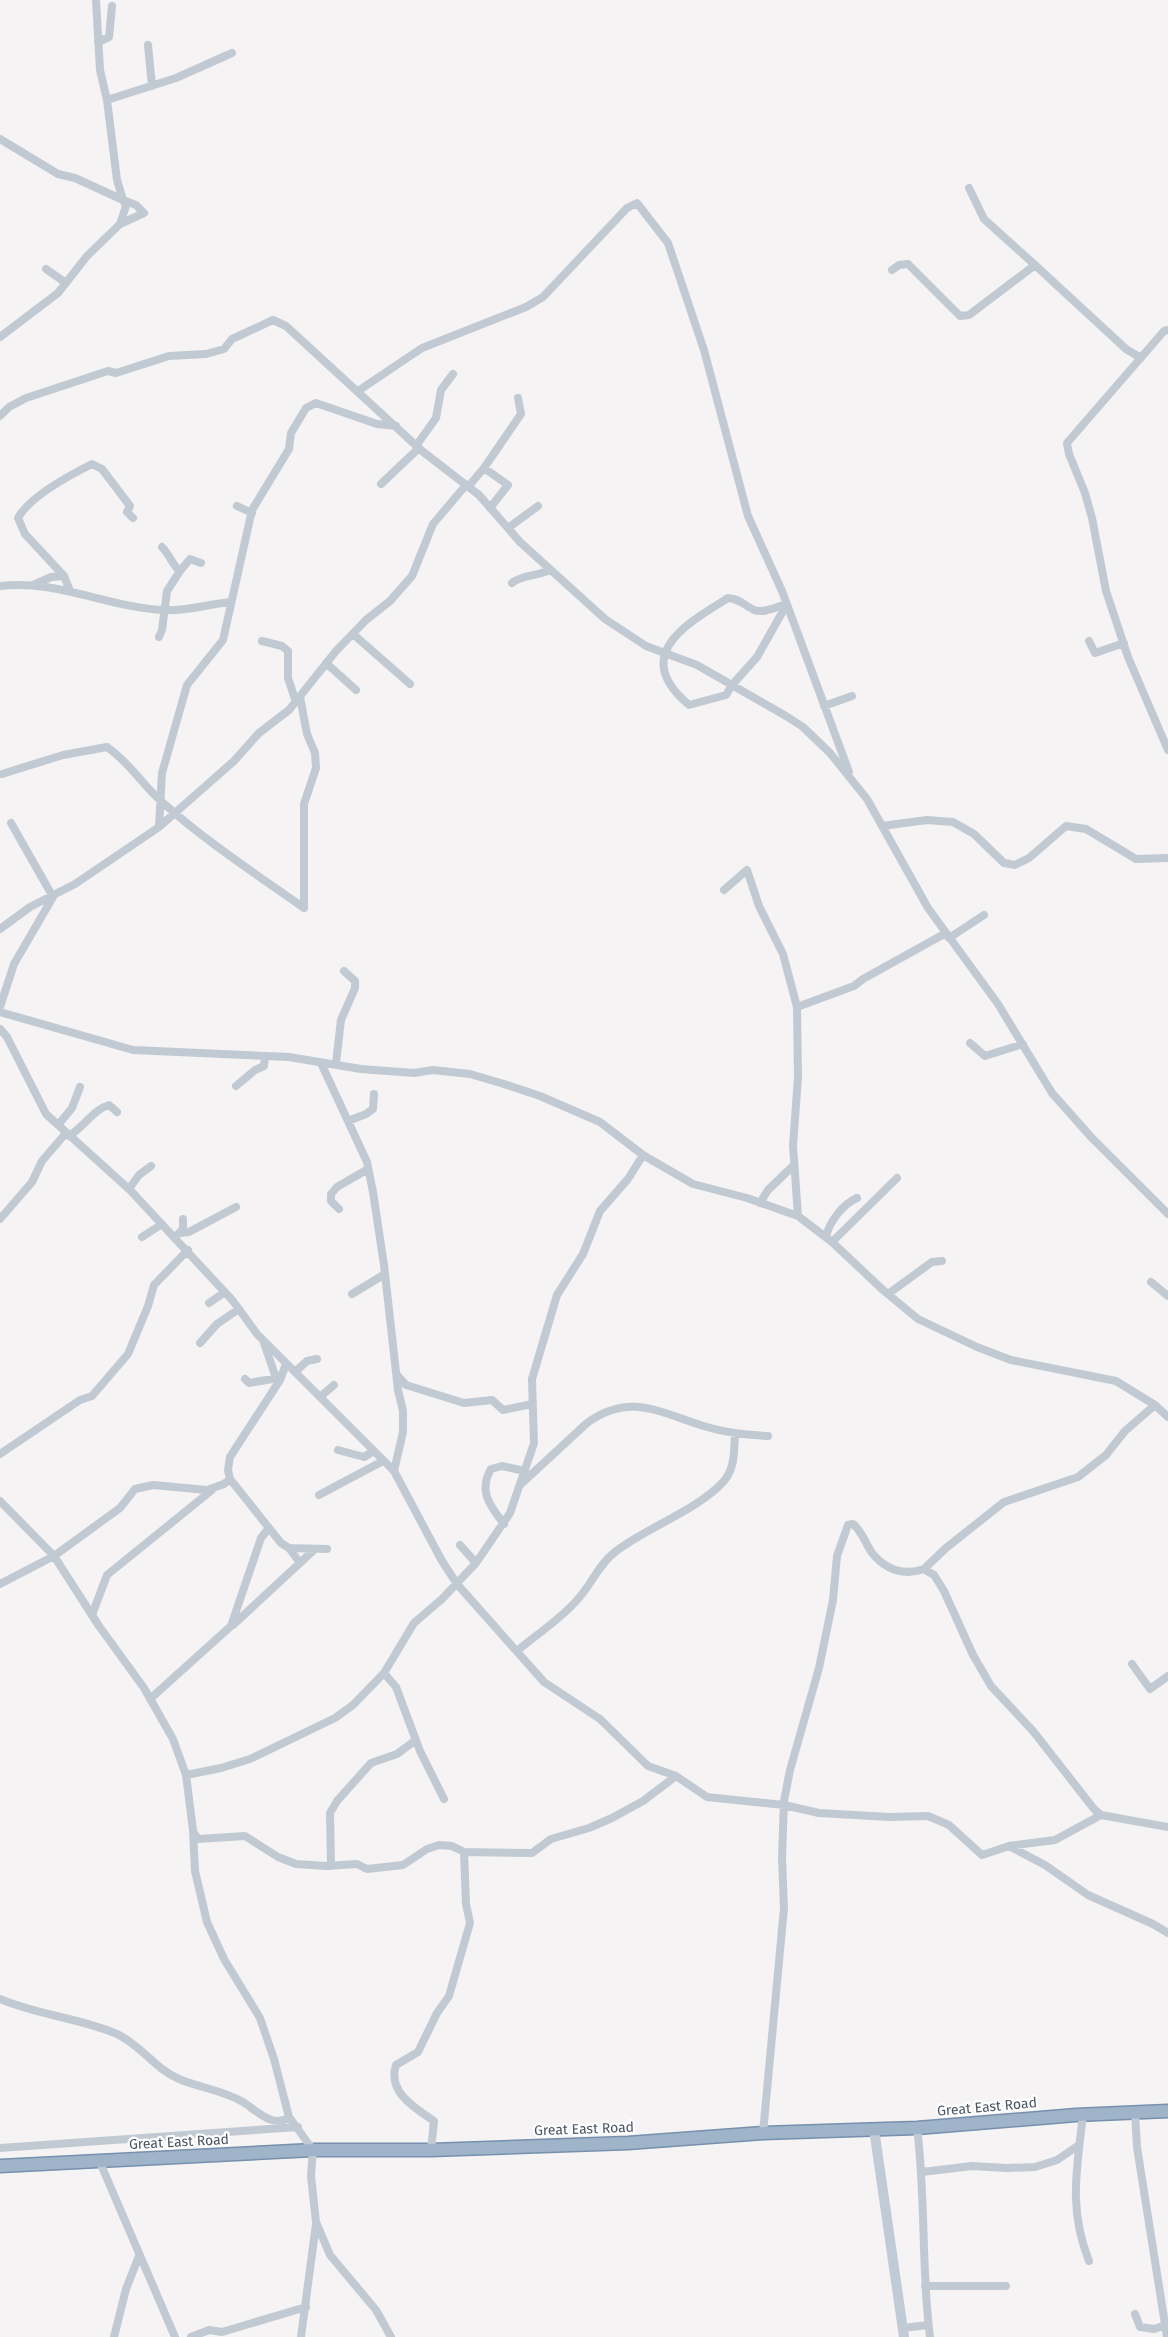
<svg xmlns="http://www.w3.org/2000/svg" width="1168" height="2337" font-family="'Fira Sans',sans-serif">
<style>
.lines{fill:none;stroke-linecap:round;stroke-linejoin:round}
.trunk-casing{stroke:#7690ad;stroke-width:15}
.minor{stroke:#c1cad2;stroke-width:8}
.secondary{stroke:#c1cbd6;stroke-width:10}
.trunk{stroke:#9fb4c9;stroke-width:12}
.labels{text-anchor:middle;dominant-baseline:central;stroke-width:4.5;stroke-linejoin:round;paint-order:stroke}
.street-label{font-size:14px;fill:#4a5661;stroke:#fff}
</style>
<rect width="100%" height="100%" fill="#f5f3f3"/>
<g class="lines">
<defs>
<path id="trunk" d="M0 2166 313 2150H431L628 2143 763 2133 917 2128 1076 2115 1168 2111"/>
</defs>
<!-- trunk casing -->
<use href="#trunk" class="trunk-casing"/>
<!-- minor -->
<path class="minor" d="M96 0 100 70 107 100 117 180 123 200 136 205 144 213 120 224
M98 42 109 37 112 6
M148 45 152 86
M107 100 176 78 232 53
M0 139 58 174 75 178 123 200 126 206 120 224 87 256 58 293 0 337
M969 188 984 219 1035 265
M46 269 66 283
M892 270 899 265 908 264 960 316 969 315 1035 265 1126 349 1141 358
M1168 330 1164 331 1067 443 1069 454 1085 493 1092 518 1106 591 1128 657 1168 750
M358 391 422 348 526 307 543 297 627 208 637 203 668 243 704 350 748 516 782 591 849 772
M0 416 9 407 26 398 108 371 116 373 169 356 206 354 224 349 232 339 273 320 286 326 422 451 479 495 520 542 605 619 646 646 697 665 786 716 803 727 830 753 867 799 928 908 998 1004 1052 1093 1091 1137 1168 1214
M416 446 436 418 441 390 453 374
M484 468 521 414 518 398
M381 484 419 448
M468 487 484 468 508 485 490 508
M237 506 252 513
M508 528 538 506
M180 571 190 559 201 563
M64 576 25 534 18 518C30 496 70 475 92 464L102 469 130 506 127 512 133 518
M512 583C521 575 538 576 550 570
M33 585 51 577 64 576 70 591
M0 586C54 579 108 607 162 610 184 612 208 604 231 602
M728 598C740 599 744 605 754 610 764 614 778 606 787 604L757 657 732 685 726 695 689 705C630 655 686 624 728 598Z
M353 634 410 684
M159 637 162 630 167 591 180 571C172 565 170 555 162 547
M262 641 282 646 288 651V678L296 702
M1089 641 1095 653 1124 643
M326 663 356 690
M300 697 307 734 315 753 316 768 304 804V908
M824 706 852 696
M2 774 63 755 107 747C130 763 141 783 161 801 205 841 256 874 304 908
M882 826 927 820 953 822 974 834 1004 863 1015 865 1029 858 1066 826 1086 829 1136 859 1168 858
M159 827 162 773 187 685 223 640 252 510 289 449 291 433 306 408 316 403 377 424 396 426
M724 890 747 870 759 906 783 954 797 1007 798 1077 793 1146 798 1216
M0 929 30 907 75 884 159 827 234 761 259 733 289 710 336 651 366 620 390 601 412 576 433 524 466 485
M949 938 984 915
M0 1007 14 964 53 897 11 823
M797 1007 854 986 863 979 946 933
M0 1012 133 1050 289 1057 361 1069 414 1073 433 1070 470 1074 504 1084 540 1096 600 1122 643 1155 693 1184 747 1198 798 1216 832 1242 883 1290 918 1319 977 1347 1011 1360 1116 1381 1155 1405 1168 1417
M0 1029 7 1037 46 1114 131 1191 233 1301 257 1334 394 1471 442 1561 457 1584 544 1682 600 1719 648 1766 676 1776 707 1797 784 1805 819 1813 889 1817 928 1816 949 1825 982 1855 1009 1846 1055 1840 1101 1815
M970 1043 985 1056 1023 1044
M321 1063 367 1162 373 1192 384 1265 398 1390 403 1411V1432L394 1471
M336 1063 341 1020 355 988V981L344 971
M236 1086 255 1070 264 1066 265 1056
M348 1121 366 1114 373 1109 374 1094
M58 1125 72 1108 80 1087
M69 1136C84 1127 94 1109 109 1105L117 1112
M129 1189 139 1175 151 1166
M760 1203 768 1190 794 1165
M339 1209 331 1201V1194L337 1187 368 1169
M0 1219 32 1182 42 1161 66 1133
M180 1233 189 1232 236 1207
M178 1234 183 1229V1219
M142 1237 162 1224
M826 1237C829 1222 843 1204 857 1198
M832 1242 897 1178
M1151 1282 1168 1296
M352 1294 385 1274
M888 1294 932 1262 942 1261
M209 1303 225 1292
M263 1340 276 1378
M200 1343 217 1324 239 1309
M295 1372 307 1361 317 1359
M397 1375 406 1385 464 1403 492 1400 503 1410 532 1404
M245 1379 249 1383 278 1378
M320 1397 334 1385
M338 1450 364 1457 374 1451
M0 1454 80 1400 92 1396 128 1354 148 1306 154 1285 188 1250
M230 1479 281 1543 289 1548 327 1549
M521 1484 587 1423C631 1391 662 1414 707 1427 727 1433 747 1435 768 1436
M319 1495 383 1461
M0 1501 54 1556 99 1626 144 1688 173 1739 186 1775 193 1830 195 1871 207 1922 224 1959 260 2018 274 2059 289 2117 313 2150 311 2176 316 2222 330 2255 376 2310 391 2337
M504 1524C490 1506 478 1491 491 1469L502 1466 525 1471
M460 1545 476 1563
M289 1548 300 1563
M924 1569 946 1548 1004 1502 1078 1477 1106 1455 1125 1431 1155 1405
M0 1584 54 1556 120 1508 135 1489 153 1485 207 1490 224 1484 230 1479 228 1470 230 1457 280 1380 286 1364
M92 1615 107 1575 212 1490
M233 1625 315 1549
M517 1651C537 1634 561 1619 578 1599 592 1584 598 1565 615 1552 647 1527 698 1510 724 1481 735 1468 734 1451 735 1434
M1132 1664 1150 1689 1168 1676
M384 1673 396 1687 420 1751 444 1799
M150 1699 231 1626 261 1538 268 1529
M186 1775 221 1768 250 1759 335 1718 353 1705 384 1673 414 1623 442 1599 476 1563 510 1513 530 1455 534 1443 532 1379 557 1295 583 1254 600 1211 628 1179 643 1155
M194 1833 198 1839 245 1836 278 1857 296 1864 326 1866 357 1864 367 1869 403 1865 427 1849 439 1845 452 1846 464 1852 532 1853 551 1839 589 1828 612 1818 643 1801 676 1776
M1009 1846 1045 1865 1088 1895 1153 1924 1168 1933
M331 1866 330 1813 337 1801 371 1763 397 1754 416 1740
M0 1999C37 2015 80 2018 117 2034 141 2045 155 2069 179 2079 200 2088 223 2090 243 2102 257 2111 274 2129 289 2117
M1135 2112 1137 2147 1167 2337
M1083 2114C1077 2169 1068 2208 1089 2261
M917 2128C926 2197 921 2268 930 2337
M763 2133 784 1908 782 1858 784 1801 790 1770 819 1668 833 1600 837 1556 848 1525 853 1524C862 1531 865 1543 872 1553 886 1570 903 1576 924 1569L934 1575 944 1591 973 1655 991 1686 1033 1731 1094 1809 1101 1815 1168 1827
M0 2148 298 2127
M431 2150 434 2121C415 2108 387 2092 396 2065L418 2052 437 2013 449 1996 470 1923 466 1904 464 1852
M99 2160 175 2337
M922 2172 972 2166 1006 2168 1035 2167 1057 2160 1079 2145
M925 2286H1006
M1135 2314 1140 2327 1154 2329 1166 2325
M903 2328 928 2325
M114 2337 126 2289 139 2256
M191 2337 209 2330 222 2332 306 2307
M301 2337 316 2224"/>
<!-- secondary -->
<path class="secondary" d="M874 2129 904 2337"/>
<!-- trunk -->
<use href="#trunk" class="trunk"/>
</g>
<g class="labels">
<!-- street labels -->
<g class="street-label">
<text transform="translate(987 2107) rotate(-5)">Great East Road</text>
<text transform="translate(584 2129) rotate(-2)">Great East Road</text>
<text transform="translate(179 2142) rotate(-3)">Great East Road</text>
</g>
</g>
</svg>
